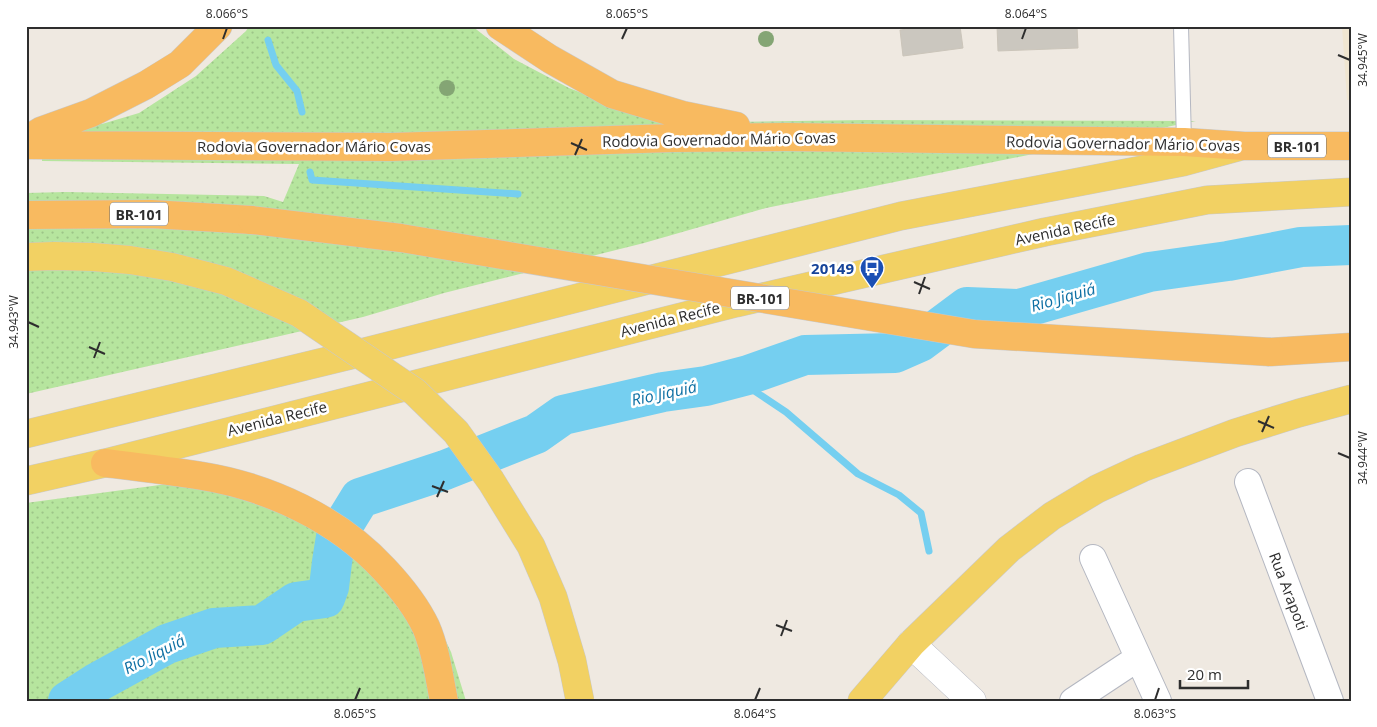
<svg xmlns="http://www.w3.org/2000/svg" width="1377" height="727" font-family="'Open Sans',sans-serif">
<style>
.education{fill:#f0e6d1}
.grass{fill:url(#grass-dots)}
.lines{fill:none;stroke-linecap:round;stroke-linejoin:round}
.stream{stroke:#75cff0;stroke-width:7}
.river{stroke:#75cff0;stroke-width:40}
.building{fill:#cbc7bf;stroke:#cbc5ba}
.service-casing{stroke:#b4b7c1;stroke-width:16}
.minor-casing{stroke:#b4b7c1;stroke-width:28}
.tertiary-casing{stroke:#b4b7c1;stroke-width:29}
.primary-casing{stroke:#c9c9c9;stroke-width:29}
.trunk-casing{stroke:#c9c9c9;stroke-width:29}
.service{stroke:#fff;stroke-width:14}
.minor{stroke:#fff;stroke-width:26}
.tertiary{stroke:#fff;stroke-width:28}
.primary{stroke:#f2d163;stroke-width:28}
.trunk{stroke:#f8ba60;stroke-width:28}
.primary-bridge-casing{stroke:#c9c9c9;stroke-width:29;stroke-linecap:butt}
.trunk-bridge-casing{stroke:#c9c9c9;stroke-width:29;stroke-linecap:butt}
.primary-bridge{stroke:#f2d163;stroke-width:28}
.trunk-bridge{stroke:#f8ba60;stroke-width:28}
.tree{fill:#84a574}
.ticks{fill:none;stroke:#2e2e2e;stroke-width:2}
.labels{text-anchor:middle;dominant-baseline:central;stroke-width:5;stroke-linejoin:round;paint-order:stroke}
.shield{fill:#fff;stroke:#6d6d6d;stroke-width:1}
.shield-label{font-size:14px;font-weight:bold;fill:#2e2e2e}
.street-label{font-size:15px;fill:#2e2e2e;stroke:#fff}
.transit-label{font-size:15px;font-weight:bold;fill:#164399;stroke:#fff;text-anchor:end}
.water-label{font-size:16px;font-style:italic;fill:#0d6fa3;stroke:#fff}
.neatline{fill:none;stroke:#2e2e2e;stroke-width:2}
.ticks-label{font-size:12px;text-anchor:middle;fill:#2e2e2e}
</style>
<defs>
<pattern id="grass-dots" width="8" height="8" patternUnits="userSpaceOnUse" patternTransform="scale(1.25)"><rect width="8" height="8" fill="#b6e59e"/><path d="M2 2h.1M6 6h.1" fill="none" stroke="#9dc588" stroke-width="1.8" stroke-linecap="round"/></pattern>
</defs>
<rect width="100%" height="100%" fill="#efe9e1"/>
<!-- education -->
<path class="education" d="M1342 26H1351V100H1347Z"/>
<!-- grass -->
<path class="grass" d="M249 26H472L514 59 569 88 659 123 865 120 1196 121 766 208 644 243 444 293 363 317 26 394V193L66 192 264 196 283 202 299 164 42 161V125L102 124 139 113 196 76 246 31Z
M204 479 306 514 429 605 451 652 466 701H26V503Z"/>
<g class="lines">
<!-- stream -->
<path class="stream" d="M268 40 276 65 297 91 302 112
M310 172 312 180 518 194
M735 378 786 412 858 474 899 495 921 513 929 551"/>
<!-- river -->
<path class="river" d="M68 701 96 683 167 644 214 628 262 625 296 602 325 598 329 587 332 562 336 537 360 498 445 470 536 434 563 415 663 392 706 386 748 375 805 355 895 353 920 342 967 307 1020 309 1149 272 1228 261 1301 247 1351 245"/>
</g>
<!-- building -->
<path class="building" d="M932 26H960L963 48 903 56 900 30Z
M997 26H1077L1078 48 998 51Z"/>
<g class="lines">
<defs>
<path id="service" d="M1181 26 1184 142"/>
<path id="minor" d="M1248 482 1330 701
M1093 558 1158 701
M1073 701 1138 658"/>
<path id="tertiary" d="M911 644 972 701"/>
<path id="primary" d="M26 434 364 352 901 216 1183 162 1238 147
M26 481 105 463 736 303 1045 232 1207 200 1351 192
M862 701 911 644 1009 549 1052 516 1097 489 1142 468 1235 433 1299 413 1351 399"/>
<path id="trunk" d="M500 26 550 59 612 94 682 115 736 126
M26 140 41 131 91 113 146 85 180 64 218 26
M26 145 391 147 673 138 786 137 1184 142 1244 146H1351
M26 215 151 214 252 220
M1270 352 1351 347
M105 463C137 467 170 471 202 476 269 487 338 519 384 569 400 586 416 606 426 627 436 650 439 677 444 701"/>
</defs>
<!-- service casing -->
<use href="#service" class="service-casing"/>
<!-- minor casing -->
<use href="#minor" class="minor-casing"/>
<!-- tertiary casing -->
<use href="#tertiary" class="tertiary-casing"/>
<!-- primary casing -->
<use href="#primary" class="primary-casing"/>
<!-- trunk casing -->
<use href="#trunk" class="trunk-casing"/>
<!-- service -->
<use href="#service" class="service"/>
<!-- minor -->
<use href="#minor" class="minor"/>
<!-- tertiary -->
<use href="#tertiary" class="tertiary"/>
<!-- primary -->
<use href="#primary" class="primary"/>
<!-- trunk -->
<use href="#trunk" class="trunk"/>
<defs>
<path id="primary-bridge" d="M26 257 54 256 93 257 130 260 172 267 226 281 299 313 415 392 456 432 491 481 531 546 553 597 572 661 580 701"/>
<path id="trunk-bridge" d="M252 220 401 238 974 334 1270 352"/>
</defs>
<!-- primary-bridge casing -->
<use href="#primary-bridge" class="primary-bridge-casing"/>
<!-- trunk-bridge casing -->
<use href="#trunk-bridge" class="trunk-bridge-casing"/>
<!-- primary-bridge -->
<use href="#primary-bridge" class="primary-bridge"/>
<!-- trunk-bridge -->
<use href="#trunk-bridge" class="trunk-bridge"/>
</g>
<!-- trees -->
<g class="tree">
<circle cx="766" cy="39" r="8"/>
<circle cx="447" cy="88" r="8"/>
</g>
<!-- ticks -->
<path class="ticks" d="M223 39 227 28M622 39 627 28M1022 39 1026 28M1338 55 1350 60M571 143 587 150M575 155 582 139M914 282 930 289M919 294 925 277M28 322 39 327M89 347 105 354M94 358 100 342M1258 421 1274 428M1262 432 1269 416M1338 453 1350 458M432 486 448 492M437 497 444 481M776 625 792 631M781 636 787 620M355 700 360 688M755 700 760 688M1155 700 1159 688"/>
<!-- icons -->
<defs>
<symbol id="bus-pin" viewBox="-11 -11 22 30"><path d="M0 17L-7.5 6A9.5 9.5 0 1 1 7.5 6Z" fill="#1a4fb4" stroke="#fff"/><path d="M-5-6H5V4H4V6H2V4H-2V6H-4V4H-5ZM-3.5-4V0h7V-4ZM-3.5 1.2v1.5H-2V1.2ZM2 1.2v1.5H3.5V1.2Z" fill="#fff"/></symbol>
</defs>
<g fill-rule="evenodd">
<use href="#bus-pin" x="858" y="254" width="28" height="38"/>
</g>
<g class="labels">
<!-- shield labels -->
<g class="shield">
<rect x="1268" y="134.5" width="58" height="23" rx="4"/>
<rect x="110" y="202.5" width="58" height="23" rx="4"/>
<rect x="731" y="286.5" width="58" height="23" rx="4"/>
</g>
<g class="shield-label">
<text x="1297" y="146">BR-101</text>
<text x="139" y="214">BR-101</text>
<text x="760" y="298">BR-101</text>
</g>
<!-- street labels -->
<g class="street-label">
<text transform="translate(719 139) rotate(-1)">Rodovia Governador Mário Covas</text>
<text transform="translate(1123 143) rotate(1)">Rodovia Governador Mário Covas</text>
<text x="314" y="146">Rodovia Governador Mário Covas</text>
<text transform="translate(1065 229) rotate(-12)">Avenida Recife</text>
<text transform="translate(670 319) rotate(-14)">Avenida Recife</text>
<text transform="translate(277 418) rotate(-14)">Avenida Recife</text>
<text transform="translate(1289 591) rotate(69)">Rua Arapoti</text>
</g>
<!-- transit labels -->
<g class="transit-label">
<text x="854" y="268">20149</text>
</g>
<!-- water labels -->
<g class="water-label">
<text transform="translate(1063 297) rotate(-16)">Rio Jiquiá</text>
<text transform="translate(664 393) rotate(-12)">Rio Jiquiá</text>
<text transform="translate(154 654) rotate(-27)">Rio Jiquiá</text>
</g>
</g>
<!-- border -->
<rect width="1377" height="727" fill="none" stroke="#ffffff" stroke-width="55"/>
<!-- scale -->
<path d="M1180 680v8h68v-8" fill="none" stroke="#2e2e2e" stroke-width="2.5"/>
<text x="1187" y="680" font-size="15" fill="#2e2e2e" stroke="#ffffff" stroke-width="4" paint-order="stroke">20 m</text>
<rect x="28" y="28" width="1322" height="672" class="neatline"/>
<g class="ticks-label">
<text x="227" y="18">8.066°S</text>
<text x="627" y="18">8.065°S</text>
<text x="1026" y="18">8.064°S</text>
<text transform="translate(1363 60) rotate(-90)" y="4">34.945°W</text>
<text transform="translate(14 322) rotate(-90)" y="4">34.943°W</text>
<text transform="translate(1363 458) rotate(-90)" y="4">34.944°W</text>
<text x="355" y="718">8.065°S</text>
<text x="755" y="718">8.064°S</text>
<text x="1155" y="718">8.063°S</text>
</g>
</svg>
